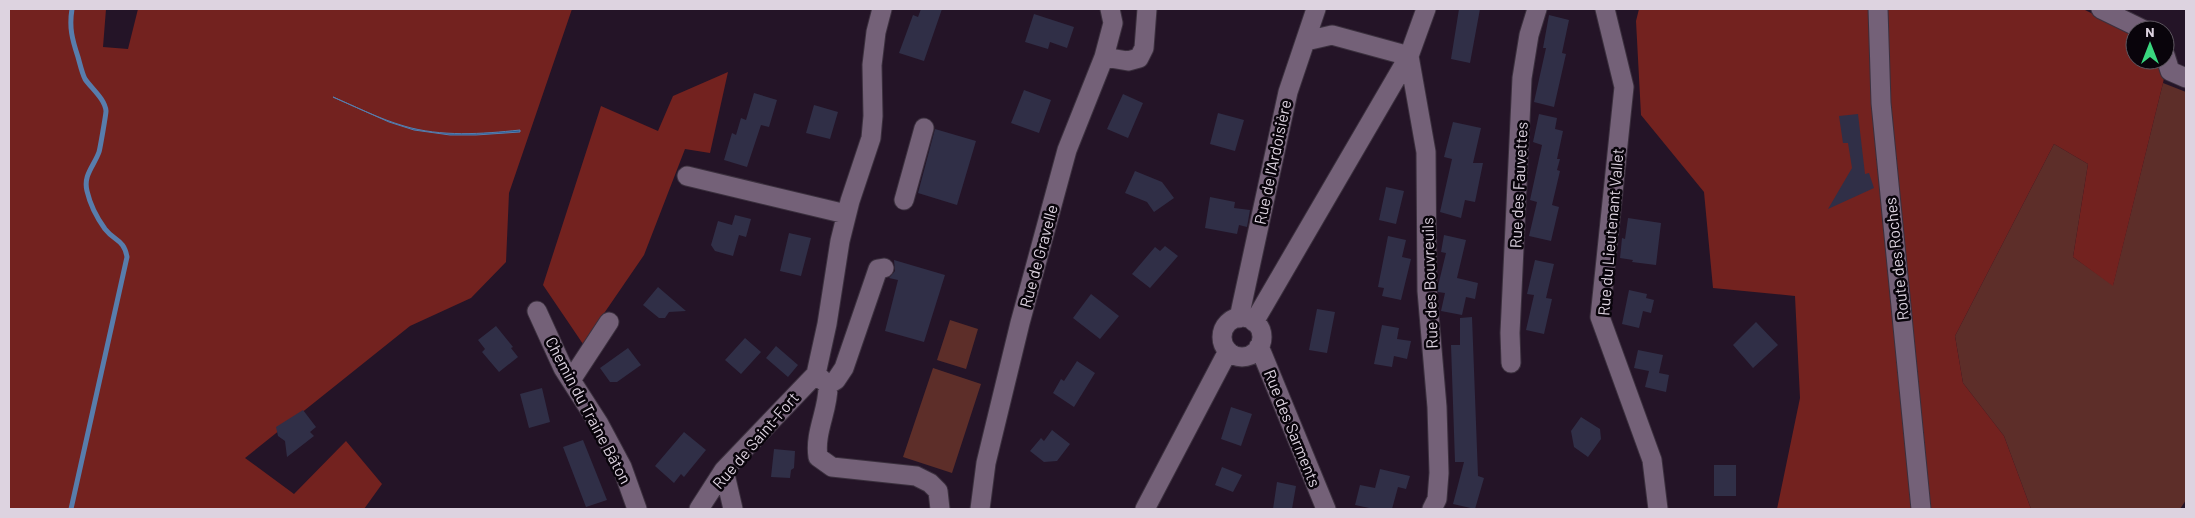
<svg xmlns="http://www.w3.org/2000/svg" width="2195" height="518" font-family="Barlow,sans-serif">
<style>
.green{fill:#5d2e29}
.forest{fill:#73221f}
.water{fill:#1f5895;stroke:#587dac}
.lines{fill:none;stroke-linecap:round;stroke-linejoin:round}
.stream{stroke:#587dac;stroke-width:5}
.building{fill:#302f47}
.minor-casing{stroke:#3b303e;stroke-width:21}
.minor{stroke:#746178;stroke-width:19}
.labels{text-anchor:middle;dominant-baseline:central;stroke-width:5;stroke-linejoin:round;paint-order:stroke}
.street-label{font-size:16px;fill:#ddd3e0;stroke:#09040b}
</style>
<rect width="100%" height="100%" fill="#241427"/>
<!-- green -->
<path class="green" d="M2163 83 2186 92V500L2180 509H2031L2004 436 1963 383 1955 336 2054 144 2088 164 2073 257 2113 285Z
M950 320 978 329 966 369 937 360Z
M933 368 981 384 952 473 903 457Z"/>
<!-- forest -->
<path class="forest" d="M9 9H106L103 47 128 49 138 9H572L509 193 506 262 471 298 410 326 245 458 294 494 346 441 382 484 364 509H9Z
M1639 9H2083L2135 35V60H2165L2169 52 2163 83 2113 286 2073 257 2088 164 2054 144 1955 336 1963 383 2004 436 2031 509H1777L1800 398 1795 296 1713 288 1704 192 1641 115 1636 21Z
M728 72 710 153 685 149 644 255 583 344 543 285 601 106 658 131 673 96Z"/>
<!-- water -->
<path class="water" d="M333 97C356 107 380 119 404 126 441 137 482 134 520 130V132L476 135H450L414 130 389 122Z"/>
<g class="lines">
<!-- stream -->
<path class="stream" d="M71 509 127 257C124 239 115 242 105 229 97 218 90 204 87 191 83 175 94 166 99 152 100 149 106 114 106 111 105 99 91 88 85 79 82 73 80 64 78 57 72 39 69 27 72 9"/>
</g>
<!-- building -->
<path class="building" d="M921 9H942L924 61 899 53 913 15 918 17Z
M1459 9H1480L1470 63 1451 59Z
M1034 14 1074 27 1067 48 1050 42 1048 49 1025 42Z
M1549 15 1569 20 1562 53 1566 54 1554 107 1534 102 1546 48H1543Z
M1024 90 1051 100 1039 133 1011 123Z
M754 93 777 100 769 127 761 125 747 167 724 160 732 133 736 135 741 118 746 120Z
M1123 94 1143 103 1128 138 1107 129Z
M814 105 838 112 830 139 806 133Z
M1218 113 1244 120 1235 151 1210 144Z
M1539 114 1557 118 1555 129 1563 131 1557 159H1560L1557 170 1560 171 1552 205 1559 207 1551 241 1529 236 1537 202 1530 200 1542 145 1533 142Z
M1858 114 1865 174 1869 173 1874 188 1828 209 1852 168 1848 143H1843L1839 116Z
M1453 122 1481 128 1473 163H1483L1475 202 1465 200 1461 218 1440 212 1452 159 1444 157Z
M935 129 976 141 957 205 918 193Z
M1135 171 1162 182 1174 198 1154 212 1147 202 1125 193Z
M1386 187 1404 191 1396 224 1379 220Z
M1210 197 1235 202 1234 208 1250 210 1247 227 1239 225 1237 234 1205 228Z
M735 215 751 219 746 237 739 235 733 256 715 251 711 245 718 221 732 225Z
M1628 218 1661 223 1656 265 1632 262 1633 260 1620 258 1622 238 1625 239Z
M789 233 811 238 801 276 780 271Z
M1444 235 1466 240 1457 278 1478 283 1475 299 1466 297 1462 315 1441 311 1445 293 1438 292V286L1446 253 1441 252Z
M1388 236 1406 240 1402 257 1411 259 1401 300 1382 296 1384 288 1378 287Z
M1165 246 1178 256 1150 288 1132 274 1155 247 1160 251Z
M894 260 945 275 924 342 885 331 898 280 889 278 895 271Z
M1535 260 1554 264 1546 298 1552 299 1544 334 1526 330 1534 295 1527 294Z
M658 287 686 311 669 312 665 318H659L643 305Z
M1629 290 1647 294 1646 298 1654 300 1651 313 1643 311 1639 328 1622 324Z
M1091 294 1119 316 1100 339 1073 318Z
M1317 309 1335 312 1327 353 1309 350Z
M1472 317 1478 476 1484 478 1475 509 1453 504 1464 462H1455L1451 345H1460V318Z
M1756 322 1778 345 1753 368 1733 345Z
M1382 325 1399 328 1397 339 1411 341 1407 359 1394 356 1392 367 1374 364Z
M496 326 513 347 511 348 518 357 499 372 482 352 485 349 478 340Z
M745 338 761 352 741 374 725 360Z
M776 346 798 365 788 377 766 358Z
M628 348 641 365 617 382H610L600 368Z
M1638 350 1663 355 1659 373 1669 375 1666 392 1645 387 1649 371 1634 368Z
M1077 361 1095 373 1074 407 1053 393 1061 379 1064 381Z
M542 388 550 422 529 428 520 394Z
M1231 407 1252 414 1241 446 1221 439Z
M303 410 316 427 310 432 314 436 287 457 285 441 278 436 276 427Z
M1581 417 1600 429 1601 439 1588 457 1574 447 1571 431Z
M1052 430 1070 444 1057 461 1044 462 1030 451 1041 438 1044 441Z
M684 432 706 450 684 477 681 474 674 483 655 466Z
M583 440 607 500 586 507 563 447Z
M774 449 795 451 794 468 791 470 790 478 771 477Z
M1714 465H1736V496H1714Z
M1222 467 1242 475 1233 492 1215 485Z
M1380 469 1410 476 1406 489 1398 487 1392 509H1374L1355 505 1360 485 1375 488Z
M1277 482 1296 486 1292 509H1273Z"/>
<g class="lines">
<defs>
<path id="minor" d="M1605 9 1624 87 1600 317 1652 460 1658 509
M1878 9 1881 103 1921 509
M2101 9 2144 30
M1306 41 1332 35 1409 56 1426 152 1427 291 1437 407 1439 473 1437 499 1432 509
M2165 55 2170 71 2186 78
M1104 57 1128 61 1139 58 1144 48 1147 9
M687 176 846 214
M904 200 924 128
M537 311 563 368 599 424 622 467 637 509
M1222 337a20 20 0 1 1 40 0a20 20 0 1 1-40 0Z
M1239 318 1288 92 1316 9
M1254 322 1409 56 1426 9
M1259 346 1326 509
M1511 363 1510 333 1522 78 1529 35 1537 9
M816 374 828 385C829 409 814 432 818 457L832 467 916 476 930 483 938 491 940 509
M571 380 609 322
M828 385 836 380 844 368 878 269 884 268
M724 470 733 509
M699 509 724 470 816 374 827 324 840 241 850 201 871 138 873 116 872 65 876 32 882 9
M980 509 986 463 1020 323 1067 150 1104 57 1113 23 1110 9
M1145 509 1228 351"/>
</defs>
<!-- minor casing -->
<use href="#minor" class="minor-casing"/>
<!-- minor -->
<use href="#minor" class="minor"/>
</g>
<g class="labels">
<!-- street labels -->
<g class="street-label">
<text transform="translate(1272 162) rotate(-78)">Rue de l'Ardoisière</text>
<text transform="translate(1518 185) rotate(-87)">Rue des Fauvettes</text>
<text transform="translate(1610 232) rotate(-85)">Rue du Lieutenant Vallet</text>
<text transform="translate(1038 256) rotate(-75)">Rue de Gravelle</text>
<text transform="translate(1896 259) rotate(-96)">Route des Roches</text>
<text transform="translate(1429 283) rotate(-92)">Rue des Bouvreuils</text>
<text transform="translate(589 410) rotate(62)">Chemin du Traine Bâton</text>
<text transform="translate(1293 428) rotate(68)">Rue des Sarments</text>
<text transform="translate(755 440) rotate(-49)">Rue de Saint-Fort</text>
</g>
</g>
<!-- border -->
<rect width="2195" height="518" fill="none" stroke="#ddd3e0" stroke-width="20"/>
<!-- north arrow -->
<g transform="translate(2150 45)"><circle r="24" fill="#09040b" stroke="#5e5760"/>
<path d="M0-4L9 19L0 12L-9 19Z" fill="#3ad77f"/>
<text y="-8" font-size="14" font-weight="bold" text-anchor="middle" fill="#ddd3e0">N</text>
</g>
</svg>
